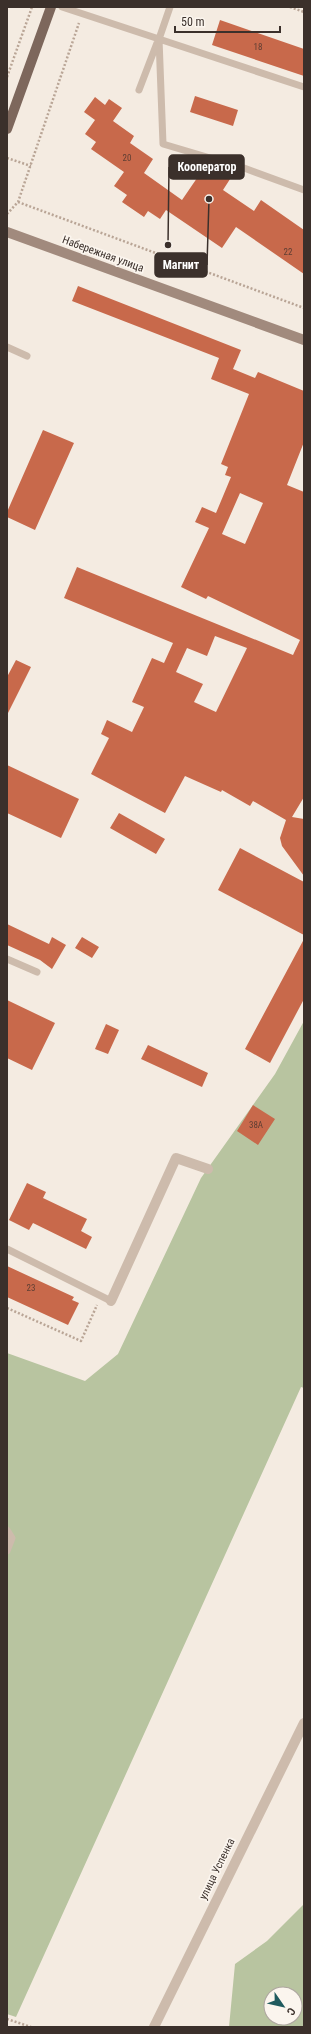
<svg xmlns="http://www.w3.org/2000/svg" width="311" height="2034" font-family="'Roboto Condensed',sans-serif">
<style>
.green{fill:#b8c4a0;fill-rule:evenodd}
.building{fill:#c8694b;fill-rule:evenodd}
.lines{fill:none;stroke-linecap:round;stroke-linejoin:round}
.path{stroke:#b9a596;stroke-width:2.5;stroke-dasharray:2 2;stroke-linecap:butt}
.lane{stroke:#cdbbac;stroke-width:7}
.street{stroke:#cdbbac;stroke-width:10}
.secondary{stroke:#a18a7d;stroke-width:10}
.primary{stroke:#7d675c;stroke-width:10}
.labels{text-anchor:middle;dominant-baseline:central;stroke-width:3.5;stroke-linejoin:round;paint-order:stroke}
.number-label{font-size:9px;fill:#5e3e33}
.street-label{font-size:11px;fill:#3b302b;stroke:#fbf5ee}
.leader{fill:none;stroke:#3b302b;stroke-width:1.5}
.callout-dot{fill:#3b302b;stroke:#fbf5ee;stroke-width:1.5}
.callout{fill:#3b302b;stroke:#3b302b;stroke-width:1.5}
.callout-label{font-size:12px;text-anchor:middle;font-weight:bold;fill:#fff}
</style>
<rect width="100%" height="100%" fill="#f4ebe1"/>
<!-- green -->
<path class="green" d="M304 1021V1388L301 1387 16 2017 7 2014V1353L85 1381 118 1354 201 1178 275 1074Z
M304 1904V2027H229L235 1964 267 1941ZM271 1994H295V2018H271Z"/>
<!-- building -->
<path class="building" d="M220 20 304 49V76L212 45Z
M195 96 238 110 233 126 190 112Z
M95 97 105 105 109 99 122 108 113 121 134 136 130 143 153 159 144 173 182 200 208 162 215 165 232 176 223 190 254 211 261 200 304 230V274L236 227 222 248 166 210 160 219 148 211 144 217 122 202 127 195 114 186 124 172 91 149 96 142 85 134 95 120 84 112Z
M78 286 241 350 233 369 255 378 258 372 304 391V442L287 485 304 492V797L292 817 304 819V876L282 846 280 838 286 820 253 801 250 806 222 790 221 792 185 776 165 813 91 774 109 738 101 734 107 720 132 732 144 707 132 702 152 658 164 663 173 643 64 598 77 567 293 655 300 640 208 596 206 599 181 587 209 528 195 522 196 520 202 507 216 513 231 477 225 475 228 467 221 464 249 394 211 379 219 358 72 301ZM240 493 263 503 245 544 222 534ZM215 636 247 648 216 712 194 702 203 684 176 672 187 648 207 656Z
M43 430 74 443 35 530 7 517V512Z
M16 660 31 667 7 715V677Z
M7 765 79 799 61 838 7 813Z
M119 813 165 839 156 854 110 828Z
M240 848 304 882V935L218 890Z
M7 924 49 944 52 937 66 945 52 969 40 960 7 945Z
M82 937 99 947 92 958 75 948Z
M304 939V999L270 1063 245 1049Z
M7 1000 55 1023 32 1070 7 1058Z
M106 1024 119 1030 108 1054 95 1049Z
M148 1045 208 1073 202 1087 141 1059Z
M253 1105 275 1119 258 1145 237 1131Z
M27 1183 46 1192 43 1198 87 1219 81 1231 92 1237 86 1249 33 1223 29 1230 9 1220Z
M7 1266 74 1297 72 1300 79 1303 68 1325 7 1297Z"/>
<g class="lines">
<!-- path -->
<path class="path" d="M290 7 304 12
M7 77 32 7
M7 158 31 166
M18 202 304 308
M7 214 18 202 79 23
M7 1308 81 1341 97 1305
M7 2019 31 2027"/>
<!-- lane -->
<path class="lane" d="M62 7 159 39 170 7
M159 39 163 144 244 168 304 190
M159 39 304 87
M139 90 157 43
M7 347 27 356
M7 959 37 972
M7 1249 111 1301
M7 1530 12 1538 7 1551"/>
<!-- street -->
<path class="street" d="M111 1301 176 1158 208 1169
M154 2027 304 1723"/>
<!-- secondary -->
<path class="secondary" d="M7 232 304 340"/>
<!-- primary -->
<path class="primary" d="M7 129 51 7"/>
</g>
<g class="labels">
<!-- number labels -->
<g class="number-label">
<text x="258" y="47">18</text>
<text x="127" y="158">20</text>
<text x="288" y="252">22</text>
<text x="256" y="1125">38А</text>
<text x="31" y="1288">23</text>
</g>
<!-- street labels -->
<g class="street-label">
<text transform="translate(103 254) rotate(20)">Набережная улица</text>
<text transform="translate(217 1869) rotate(-64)">улица Успенка</text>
</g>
</g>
<!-- callouts -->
<path class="leader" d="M168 245L169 167M209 199L207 265"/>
<g class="callout-dot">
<circle cx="168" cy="245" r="4"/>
<circle cx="209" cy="199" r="4"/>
</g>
<g class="callout">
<rect x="169" y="155" width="75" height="24" rx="4"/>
<rect x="155" y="253" width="52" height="24" rx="4"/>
</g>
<g class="callout-label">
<text x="207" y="171">Кооператор</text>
<text x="181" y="269">Магнит</text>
</g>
<!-- border -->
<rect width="311" height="2034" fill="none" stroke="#3b302b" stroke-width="16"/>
<!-- north arrow -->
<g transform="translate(283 2006) rotate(124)"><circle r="19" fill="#fbf5ee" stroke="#aea6a0"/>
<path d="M0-3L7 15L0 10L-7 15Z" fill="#1f5a5e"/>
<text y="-6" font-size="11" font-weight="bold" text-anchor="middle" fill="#3b302b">С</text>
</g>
<!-- scale -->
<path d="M175 26v6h105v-6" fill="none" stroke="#3b302b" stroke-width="2"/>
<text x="181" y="26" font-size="12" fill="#3b302b" stroke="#fbf5ee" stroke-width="3" paint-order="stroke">50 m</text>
</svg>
